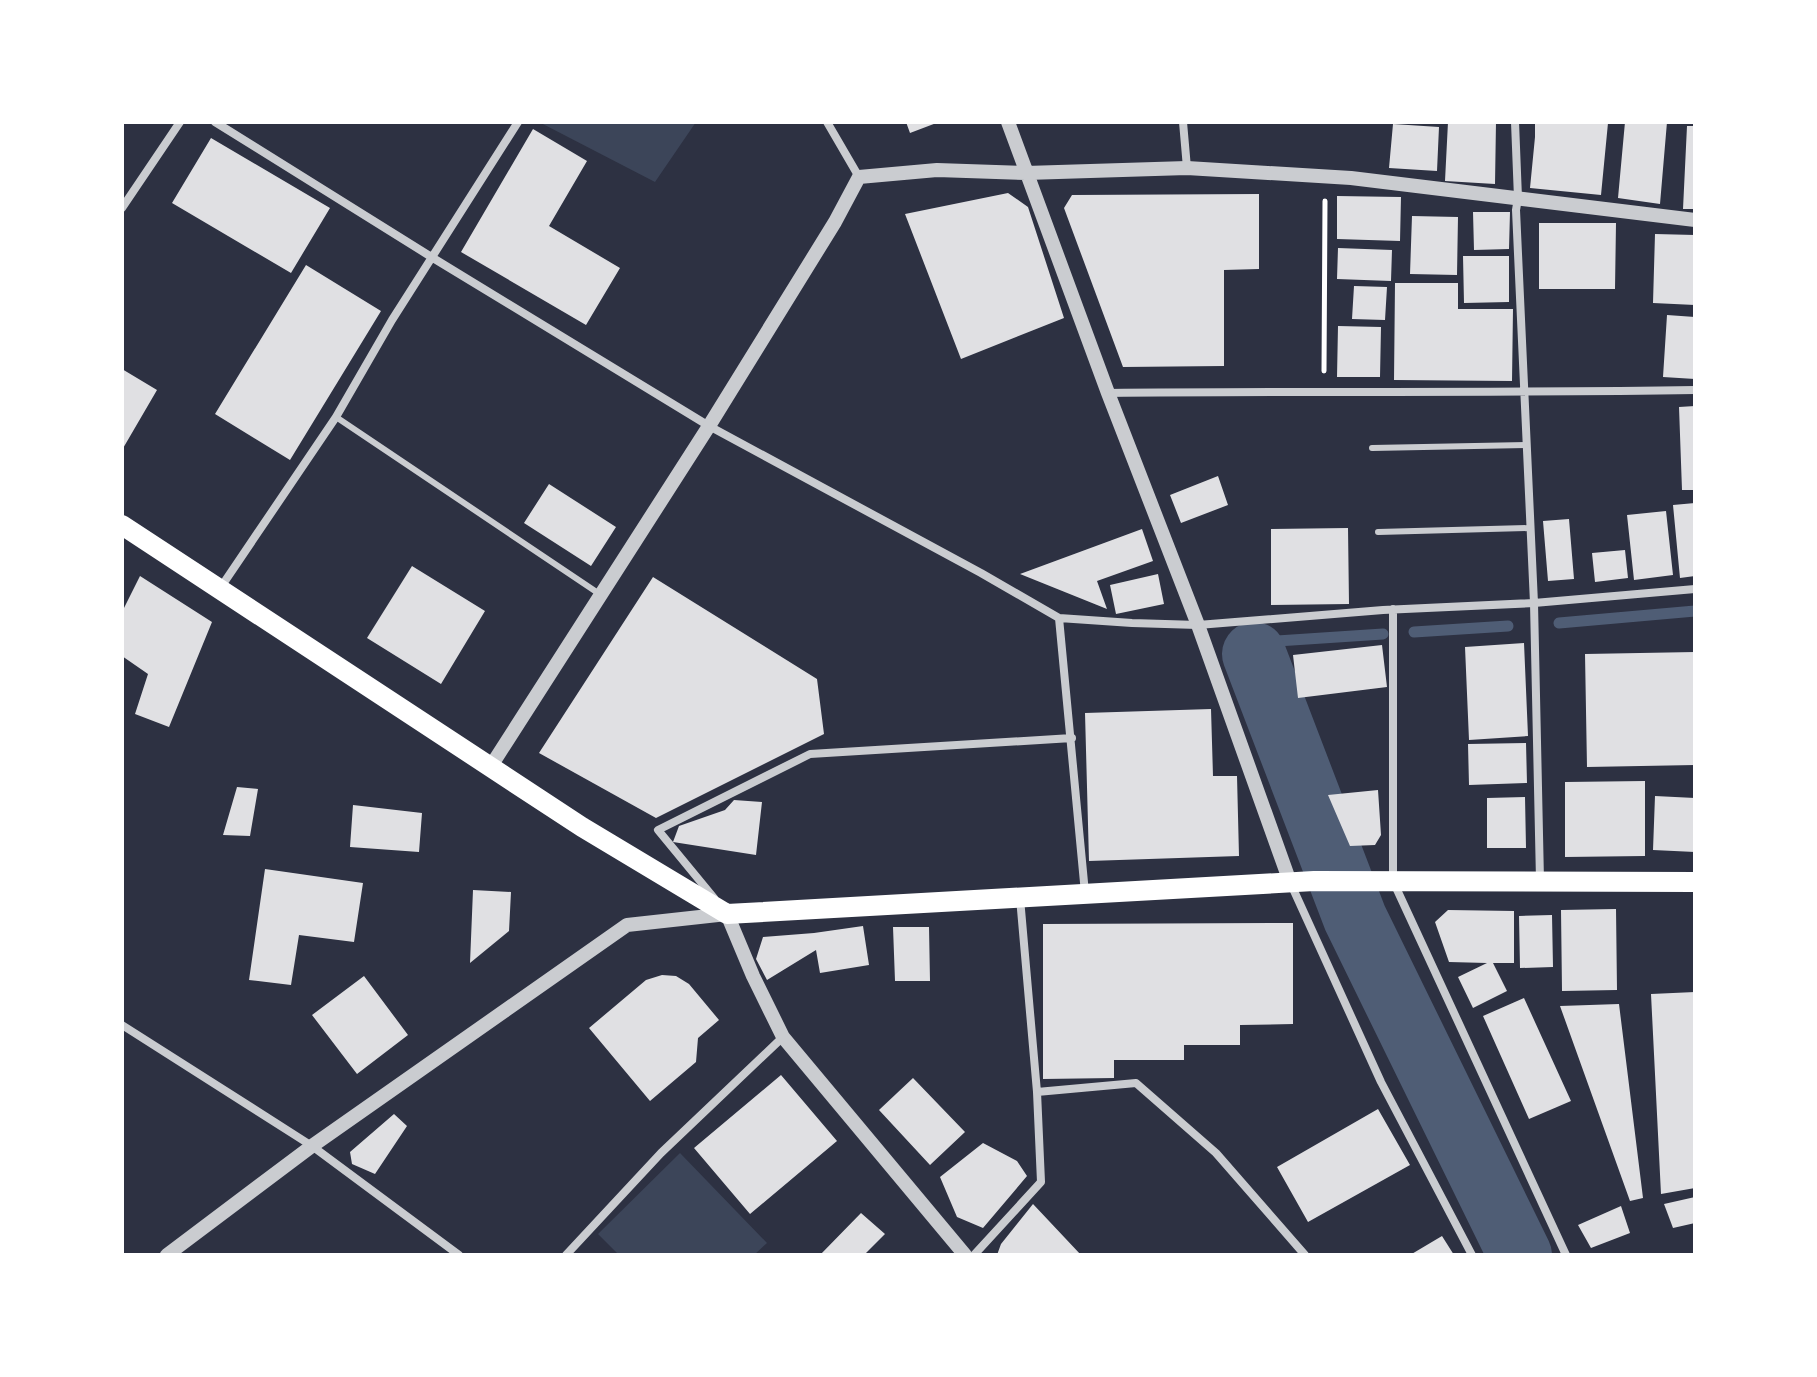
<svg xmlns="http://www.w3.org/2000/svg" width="1817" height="1377" font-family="'Noto Sans',sans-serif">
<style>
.green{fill:#3c4559}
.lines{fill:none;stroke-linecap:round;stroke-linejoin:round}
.stream{stroke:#4f5d75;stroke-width:11}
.river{stroke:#4f5d75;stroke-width:64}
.building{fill:#e0e0e3}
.path{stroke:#fff;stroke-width:5}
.service{stroke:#caccd0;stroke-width:6}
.minor{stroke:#caccd0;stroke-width:8}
.tertiary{stroke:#caccd0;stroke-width:14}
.primary{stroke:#fff;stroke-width:20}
</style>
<rect width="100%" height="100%" fill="#2d3142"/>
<!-- green -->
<path class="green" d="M539 122H696L655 182Z
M680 1153 767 1243 754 1255H619L598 1234Z"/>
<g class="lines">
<!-- stream -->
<path class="stream" d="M1559 623 1695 611
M1414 632 1508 626
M1254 654 1277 641 1383 634"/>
<!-- river -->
<path class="river" d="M1254 654 1355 918 1520 1255"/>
</g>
<!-- building -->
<path class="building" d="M906 122H939L910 133Z
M1448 122H1496L1495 184 1445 181Z
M1535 122 1608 123 1601 195 1530 188 1535 137Z
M1625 122H1667L1660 204 1618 198Z
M1393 124 1439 127 1437 171 1389 168Z
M1687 126H1695V209H1683Z
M533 129 587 161 549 226 620 268 586 325 461 252Z
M211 138 330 208 291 273 172 203Z
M1008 193 1028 207 1064 318 961 359 905 214Z
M1259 194V269L1224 270V366L1123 367 1064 208 1072 195Z
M1337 196 1401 197 1400 241 1337 239Z
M1473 212H1510L1509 249 1474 250Z
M1412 216 1458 217 1457 275 1410 274Z
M1539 223H1616L1615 289H1539Z
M1655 234 1695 235V305L1653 303Z
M1338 248 1392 250 1391 281 1337 279Z
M1463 256H1509V302L1464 303Z
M306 265 381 311 290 460 215 414Z
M1395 283H1458V309H1513L1512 381 1394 380Z
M1354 286 1387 287 1385 320 1352 319Z
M1667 315 1695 317V379L1663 377Z
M1338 326 1381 327 1380 377H1337Z
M122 369 157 390 122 450Z
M1695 406V490H1682L1679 407Z
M1218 476 1228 505 1181 523 1170 495Z
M549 484 616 527 591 566 524 523Z
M1695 503V576L1680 578 1673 505Z
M1666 511 1673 575 1634 580 1627 515Z
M1569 519 1574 579 1548 581 1543 521Z
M1348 528 1349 604 1271 605V529Z
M1142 529 1153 561 1097 581 1107 609 1020 574Z
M1625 550 1628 578 1595 582 1592 553Z
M412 566 485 611 441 684 367 638Z
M1158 574 1164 604 1116 614 1110 585Z
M140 576 212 622 169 727 135 714 148 674 122 656V612Z
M653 577 817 679 824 734 656 818 539 753Z
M1524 643 1528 736 1469 740 1465 647Z
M1382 645 1387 687 1298 698 1293 655Z
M1695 652V765L1587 767 1585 654Z
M1211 709 1213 776H1237L1239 856 1089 861 1085 713Z
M1526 743 1527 783 1469 785 1468 744Z
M1645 781V856L1565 857V782Z
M237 787 258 789 250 836 223 835Z
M1378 790 1381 835 1375 845 1350 846 1328 795Z
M1655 796 1695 798V852L1653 850Z
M1525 797 1526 848H1487V798Z
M734 800 762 802 756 855 673 842 679 826 725 810Z
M353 805 422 813 419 852 350 847Z
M265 869 363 883 354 942 299 935 291 985 249 980Z
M473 890 511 892 509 931 470 963Z
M1616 909 1617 990 1562 991 1561 910Z
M1448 910 1514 911V963H1493L1507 991 1473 1008 1458 977 1487 963 1449 962 1435 922Z
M1552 915 1553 967 1520 968 1519 916Z
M1293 923V1024L1240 1025V1045H1184V1060H1114V1078L1043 1079V924Z
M863 926 869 965 820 973 816 950 767 980 756 959 763 937 814 933Z
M893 927H929L930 981H895Z
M662 975 676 976 689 984 719 1020 698 1038 696 1062 650 1101 589 1028 646 980Z
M364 976 408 1035 357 1074 312 1015Z
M1695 992V1188L1661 1194 1651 994Z
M1524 998 1571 1101 1529 1119 1483 1016Z
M1619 1004 1643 1198 1630 1201 1560 1006Z
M781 1075 837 1141 750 1214 694 1148Z
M913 1078 965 1132 930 1165 879 1110Z
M1378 1109 1410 1165 1308 1222 1277 1167Z
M394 1114 407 1126 375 1174 352 1164 350 1152Z
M983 1143 1017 1161 1027 1176 983 1228 957 1217 940 1177Z
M1695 1197V1223L1673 1228 1664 1204Z
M1033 1204 1081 1255H997L1001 1244Z
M1621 1206 1630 1233 1591 1248 1578 1225Z
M861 1213 885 1234 864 1255H820Z
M1442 1236 1454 1255H1410Z"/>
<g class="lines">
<!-- path -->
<path class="path" d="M1324 371 1325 201"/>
<!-- service -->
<path class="service" d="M336 417 601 595
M1372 448 1526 445
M1378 532 1530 528"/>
<!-- minor -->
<path class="minor" d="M215 122 433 258 709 426 981 573 1059 618 1132 623 1198 625 1383 610 1534 603 1695 589
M827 122 859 177
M1183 122 1187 168
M1515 122 1518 198 1516 210 1534 603 1540 880
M122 208 180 122
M1108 393C1304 391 1499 393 1695 390
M221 587 336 417 392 320 518 122
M1393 609V881L1566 1255
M1059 618 1085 893
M1290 882 1381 1082 1472 1255
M714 898 658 830 810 754 1072 738
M122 1025 312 1146 459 1255
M1037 1092 1136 1083 1216 1153 1305 1255
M566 1255 661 1153 783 1037
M974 1255 1041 1182 1037 1092 1020 898"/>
<!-- tertiary -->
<path class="tertiary" d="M1008 122 1108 393 1198 625 1290 882
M491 766 709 426 835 222 859 177 937 170 1026 173 1187 168 1351 178 1695 220
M167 1255 312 1146 627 925 727 914 753 976 783 1037 965 1255"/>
<!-- primary -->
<path class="primary" d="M122 525 582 827 727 914 1314 881 1695 882"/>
</g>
<!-- border -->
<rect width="1817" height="1377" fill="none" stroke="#ffffff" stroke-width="248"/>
</svg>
